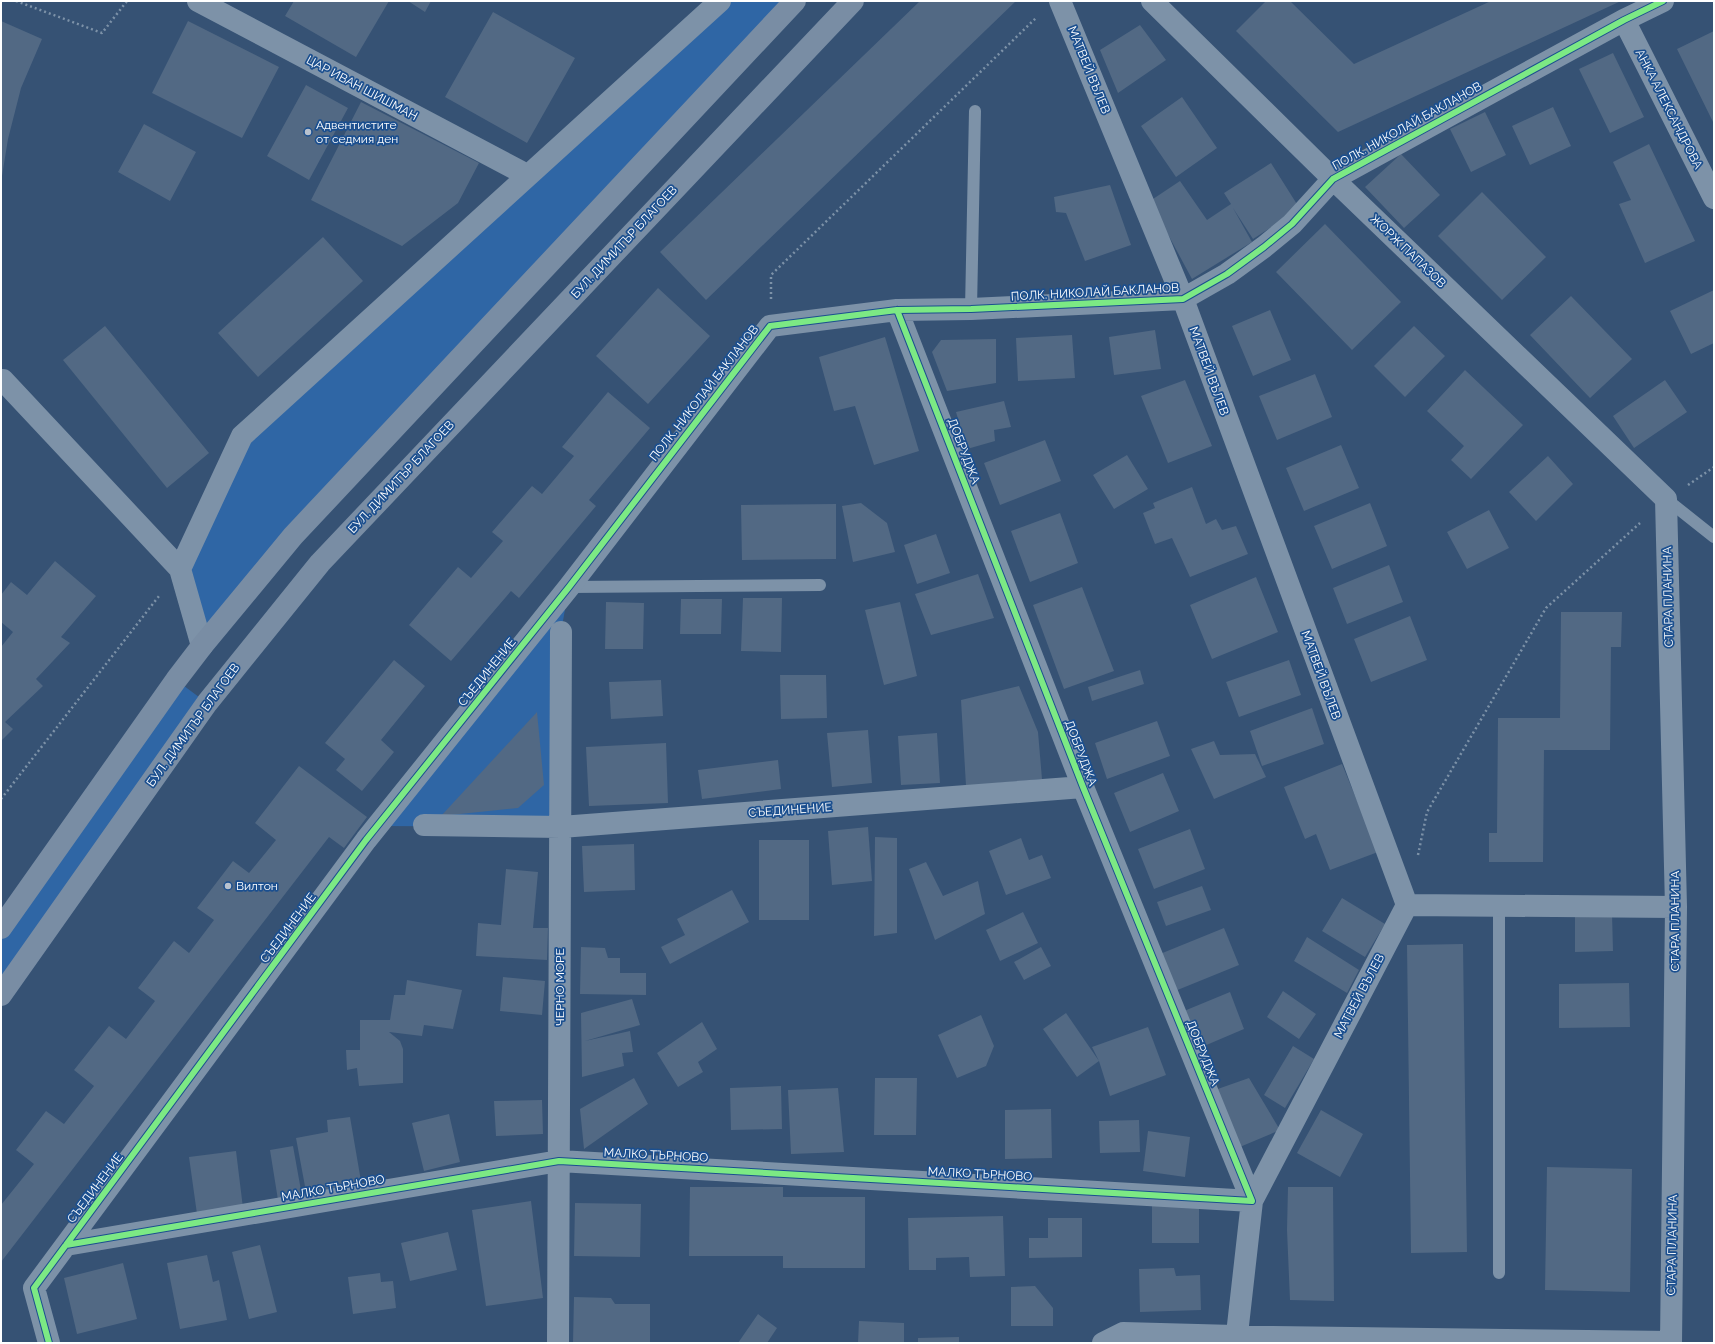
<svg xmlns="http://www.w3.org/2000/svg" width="1715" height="1344" font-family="Raleway,sans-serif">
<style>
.green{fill:#2f66a5}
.building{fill:#526984}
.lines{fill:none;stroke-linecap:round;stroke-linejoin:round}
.path{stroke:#7d92a8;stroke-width:2.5;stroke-dasharray:2 3;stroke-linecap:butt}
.service{stroke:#7d92a8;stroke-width:12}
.minor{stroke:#7d92a8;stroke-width:22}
.secondary{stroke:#798da4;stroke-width:22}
.cycleway-casing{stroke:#1b4f8f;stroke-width:8}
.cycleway{stroke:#7ce984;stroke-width:6}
.poi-dot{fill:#b9c2ce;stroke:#1b4f8f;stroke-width:1.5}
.labels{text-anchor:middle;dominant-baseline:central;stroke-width:3.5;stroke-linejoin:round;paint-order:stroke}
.street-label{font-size:12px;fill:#fff;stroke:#1b4f8f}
.poi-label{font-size:12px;fill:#fff;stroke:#1b4f8f;text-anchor:start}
</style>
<rect width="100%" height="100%" fill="#365274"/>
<!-- green -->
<path class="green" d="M720 1H795L202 646 180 569 242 436Z
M569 587 561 632V827L378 826Z
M176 680 207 703 1 995V928Z"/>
<!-- building -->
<path class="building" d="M294 1H389L356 57 285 16Z
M408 1H431L425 12Z
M920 1H1016L706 300 660 252Z
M1266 1H1290L1354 64 1491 1H1621L1338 132 1236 31Z
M493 12 575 58 527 143 445 97Z
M1 21 42 39 21 88 8 139 2 176Z
M188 21 279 67 242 138 152 93Z
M1140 25 1166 60 1118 93 1100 50Z
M1714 31V124L1677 49Z
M1613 53 1644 117 1610 133 1579 69Z
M306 85 348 108 309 180 267 156Z
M1182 97 1217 148 1176 177 1141 126Z
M361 102 479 163 458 203 402 246 311 200Z
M1553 107 1571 146 1530 165 1512 126Z
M1485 112 1506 155 1471 172 1450 129Z
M144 124 196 152 170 201 118 172Z
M1649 144 1695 241 1645 263 1619 204 1631 200 1613 162Z
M1401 154 1440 195 1404 228 1365 187Z
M1271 163 1300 209 1253 239 1233 208 1252 242 1192 279 1150 201 1180 181 1207 220 1231 204 1224 193Z
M1110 185 1131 245 1085 261 1066 213 1056 212 1054 197Z
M1482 192 1546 257 1502 300 1438 236Z
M1325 224 1401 302 1352 350 1276 272Z
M323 237 363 281 258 377 218 333Z
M658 288 710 336 648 404 596 356Z
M1714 290V343L1691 354 1670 311Z
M1571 296 1632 359 1590 398 1530 335Z
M1270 310 1291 360 1253 376 1232 326Z
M105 326 209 453 167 488 63 360Z
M1414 326 1445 356 1405 397 1374 366Z
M1155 330 1161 369 1114 375 1109 337Z
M1072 335 1075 378 1018 381 1016 338Z
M885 337 919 451 874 465 855 406 834 411 819 357Z
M996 339V383L947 391 932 352 941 340Z
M1465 370 1523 425 1471 479 1451 460 1464 446 1427 411Z
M1315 374 1332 417 1277 440 1259 396Z
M1185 380 1212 446 1168 463 1141 396Z
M1665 380 1687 412 1634 448 1613 416Z
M608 392 650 428 589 500 596 506 519 598 511 591 451 661 409 625 458 567 471 578 503 541 492 532 532 486 542 494 574 456 562 447Z
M1004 401 1011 427 994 430 995 441 967 449 956 412Z
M1045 440 1061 481 1000 505 984 463Z
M1341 445 1359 488 1304 511 1286 468Z
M1127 455 1148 489 1114 509 1093 475Z
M1548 456 1573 484 1536 521 1509 492Z
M1192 487 1206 524 1216 519 1222 530 1236 526 1248 554 1190 577 1172 538 1155 544 1143 513 1155 508 1153 503Z
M861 503 887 523 895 552 853 562 842 506Z
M1370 503 1387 546 1332 569 1314 526Z
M836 504V559L742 560 741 505Z
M1489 510 1509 548 1467 569 1447 532Z
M1060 513 1078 563 1030 582 1011 531Z
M936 534 950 573 917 584 904 545Z
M55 561 96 596 61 637 70 643 36 679 43 686 5 722 13 729 1 741V647L13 632 1 622V595L11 582 27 595Z
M1389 565 1403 602 1347 624 1333 588Z
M978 574 994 618 931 635 915 594Z
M1256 577 1278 632 1212 659 1190 605Z
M1082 587 1114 671 1064 689 1033 605Z
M743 598H782L781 652 741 651Z
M681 599H722L721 634H680Z
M606 602 644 603 643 649H605Z
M900 602 917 676 884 685 865 610Z
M1561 612H1622L1621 647H1611L1610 750H1544L1543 862H1489V833H1497L1498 718H1560Z
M1410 616 1427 660 1371 682 1354 639Z
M394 660 425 686 381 740 394 752 362 791 336 770 345 759 325 743Z
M1289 660 1301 695 1239 717 1226 682Z
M1140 670 1144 684 1092 701 1088 687Z
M780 675H826L827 718 781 719Z
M661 680 663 716 611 719 609 682Z
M1019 686 1038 732 1042 779 966 786 961 700Z
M1312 708 1324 744 1262 766 1250 731Z
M537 712 544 785 518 808 441 816Z
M1157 721 1170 756 1107 779 1095 743Z
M868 730 872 783 832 787 827 733Z
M937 733 940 783 901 785 898 736Z
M1214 741 1220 755 1255 754 1266 777 1214 799 1191 749Z
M666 743 668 803 589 806 586 747Z
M778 760 781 789 702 799 698 770Z
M1342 764 1378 852 1330 870 1316 834 1305 839 1284 787Z
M299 766 367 817 344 848 329 837 1 1262V1205L34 1164 16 1150 46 1111 64 1124 94 1086 74 1070 109 1026 126 1039 155 1001 138 988 174 941 189 953 214 920 197 908 233 861 249 873 276 840 255 823Z
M1163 773 1179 811 1130 832 1114 793Z
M868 827 872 881 832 885 828 831Z
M1190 829 1205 869 1154 889 1138 849Z
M875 837 897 838V933L874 936Z
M1021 838 1029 860 1042 855 1051 878 1006 895 989 851Z
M759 840H809V920H759Z
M634 844 635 890 584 892 582 846Z
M926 862 943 896 978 881 985 914 935 940 909 869Z
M506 869 538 872 533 928H548L547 960 476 956 478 923 501 925Z
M1202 886 1211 910 1166 926 1157 902Z
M732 890 749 922 670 964 661 947 685 935 677 919Z
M1342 898 1385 924 1365 957 1322 931Z
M1023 912 1038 943 1000 961 986 930Z
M1612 913 1613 951 1575 952V914Z
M1224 928 1239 965 1175 991 1160 954Z
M1307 937 1359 970 1347 993 1294 961Z
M1463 944 1467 1252 1411 1253 1407 945Z
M581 947 605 948 608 958H620V973H646V995L580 994Z
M1041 947 1051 966 1024 980 1014 962Z
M503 977 545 981 542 1015 500 1011Z
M407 980 462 990 453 1029 424 1025 422 1036 389 1032 400 1041 403 1049V1083L359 1086 357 1068 347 1070 346 1050H360V1020H390L394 995H405Z
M1629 983 1630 1027 1559 1028V984Z
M1283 991 1316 1014 1299 1039 1267 1017Z
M1230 992 1244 1029 1197 1049 1184 1011Z
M632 999 640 1025 585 1041 630 1031 633 1052 622 1053 624 1066 582 1077 581 1013Z
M1066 1013 1099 1061 1092 1047 1148 1027 1166 1075 1110 1096 1099 1061 1077 1077 1043 1029Z
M981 1015 994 1046 986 1066 957 1078 938 1035Z
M702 1022 717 1049 698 1062 703 1072 678 1087 657 1053Z
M1293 1046 1314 1059 1285 1108 1264 1095Z
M634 1078 648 1104 584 1149 580 1109Z
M875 1078H917L916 1135H874Z
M1249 1078 1280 1130 1235 1149 1212 1091Z
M781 1086 782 1129 731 1130 730 1088Z
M838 1088 844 1152 791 1154 788 1090Z
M542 1100 543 1134 496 1136 494 1101Z
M1051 1109 1052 1158 1005 1159V1110Z
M1321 1110 1363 1134 1340 1177 1297 1153Z
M449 1114 460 1162 424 1171 412 1123Z
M350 1117 362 1187 307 1197 296 1138 328 1132 327 1120Z
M1139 1120 1140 1152 1100 1153 1099 1121Z
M1148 1131 1190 1137 1185 1177 1143 1171Z
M293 1146 302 1196 278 1200 270 1150Z
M236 1151 243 1208 197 1214 189 1157Z
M1547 1167 1632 1169 1630 1292 1545 1290Z
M690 1187H783V1197H865V1268H783V1256H689Z
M1288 1187H1333L1334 1301 1290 1300 1287 1230Z
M1152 1199 1199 1200V1243H1152Z
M531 1201 543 1298 486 1306 472 1210Z
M575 1203 641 1204 640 1257 574 1256Z
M1003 1216 1005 1276 970 1277 969 1257 936 1258V1270H909L908 1218Z
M1048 1218H1082V1257L1029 1258V1238H1048Z
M448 1232 457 1270 410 1281 401 1243Z
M260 1245 277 1312 249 1319 232 1252Z
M207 1255 213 1282 219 1280 227 1320 180 1329 167 1263Z
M123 1263 137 1319 77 1334 64 1278Z
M1174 1268 1176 1276 1200 1275 1201 1310 1140 1312 1139 1269Z
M380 1273 381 1282 393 1281 396 1308 353 1314 348 1277Z
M1035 1286 1053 1308V1326H1011V1287Z
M574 1297 611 1298 615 1304H650V1343H573Z
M758 1314 777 1328 767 1343H738Z
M859 1321 904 1323V1343H858Z
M959 1337V1343H918V1338Z"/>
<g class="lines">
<!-- path -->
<path class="path" d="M16 1 102 33 127 1
M771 299V275L1037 17
M1688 485 1714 467
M1 799 159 596
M1418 855 1427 812 1546 608 1640 523"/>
<!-- service -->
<path class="service" d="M971 309 975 111
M1666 499 1714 537
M569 587 820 585
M1499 1273V906"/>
<!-- minor -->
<path class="minor" d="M198 1 527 175
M1060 1 1183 299 1407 905 1252 1201 1236 1343
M1152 1 1333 179 1666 499 1676 907 1671 1343
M1624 20 1714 198
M1 380H3L180 569
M202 646 180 569 242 436 720 1
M424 825 561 827 1083 787
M1407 905 1676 907
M66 1245 559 1161 1252 1201 1083 787 897 310
M49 1343 34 1288 366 840 569 587 770 326 897 310 971 309 1183 299 1227 274 1264 247 1292 224 1333 179 1624 20 1663 1
M558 1343 561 632
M1103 1343 1123 1333 1273 1337 1671 1342"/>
<!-- secondary -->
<path class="secondary" d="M1 928 176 680 202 646 293 536 795 1
M1 995 207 703 320 563 853 1"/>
<defs>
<path id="cycleway" d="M66 1245 559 1161 1252 1201 1083 787 897 310
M49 1343 34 1288 366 840 569 587 770 326 897 310 971 309 1183 299 1227 274 1264 247 1292 224 1333 179 1624 20 1663 1"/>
</defs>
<!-- cycleway casing -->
<use href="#cycleway" class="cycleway-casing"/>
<!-- cycleway -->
<use href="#cycleway" class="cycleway"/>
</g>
<!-- markers -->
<g class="poi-dot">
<circle cx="308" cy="132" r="4"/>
<circle cx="228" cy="886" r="4"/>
</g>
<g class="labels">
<!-- street labels -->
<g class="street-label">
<text transform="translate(1089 70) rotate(68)">МАТВЕЙ ВЪЛЕВ</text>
<text transform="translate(362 88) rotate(28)">ЦАР ИВАН ШИШМАН</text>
<text transform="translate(1669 109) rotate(63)">АНКА АЛЕКСАНДРОВА</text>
<text transform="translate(1407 126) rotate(-29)">ПОЛК. НИКОЛАЙ БАКЛАНОВ</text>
<text transform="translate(624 242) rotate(-47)">БУЛ. ДИМИТЪР БЛАГОЕВ</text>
<text transform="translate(1408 251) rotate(44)">ЖОРЖ ПАПАЗОВ</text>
<text transform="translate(1095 292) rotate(-3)">ПОЛК. НИКОЛАЙ БАКЛАНОВ</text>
<text transform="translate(1209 371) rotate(70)">МАТВЕЙ ВЪЛЕВ</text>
<text transform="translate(704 393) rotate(-52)">ПОЛК. НИКОЛАЙ БАКЛАНОВ</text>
<text transform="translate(964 451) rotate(69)">ДОБРУДЖА</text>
<text transform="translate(401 477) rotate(-47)">БУЛ. ДИМИТЪР БЛАГОЕВ</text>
<text transform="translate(1668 597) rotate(-91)">СТАРА ПЛАНИНА</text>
<text transform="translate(487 672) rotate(-51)">СЪЕДИНЕНИЕ</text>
<text transform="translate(1321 675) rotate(70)">МАТВЕЙ ВЪЛЕВ</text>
<text transform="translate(193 725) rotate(-54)">БУЛ. ДИМИТЪР БЛАГОЕВ</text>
<text transform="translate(1081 753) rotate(69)">ДОБРУДЖА</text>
<text transform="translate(790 810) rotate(-4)">СЪЕДИНЕНИЕ</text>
<text transform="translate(1675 921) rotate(-90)">СТАРА ПЛАНИНА</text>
<text transform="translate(288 928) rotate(-53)">СЪЕДИНЕНИЕ</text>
<text transform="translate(560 987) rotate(-90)">ЧЕРНО МОРЕ</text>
<text transform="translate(1359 996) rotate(-62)">МАТВЕЙ ВЪЛЕВ</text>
<text transform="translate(1203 1053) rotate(68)">ДОБРУДЖА</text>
<text transform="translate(656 1155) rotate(3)">МАЛКО ТЪРНОВО</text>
<text transform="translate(980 1174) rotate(3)">МАЛКО ТЪРНОВО</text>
<text transform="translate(95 1188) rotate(-53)">СЪЕДИНЕНИЕ</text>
<text transform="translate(333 1188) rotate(-10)">МАЛКО ТЪРНОВО</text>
<text transform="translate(1672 1245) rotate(-89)">СТАРА ПЛАНИНА</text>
</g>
<!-- poi labels -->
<g class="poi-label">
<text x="316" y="125">Адвентистите<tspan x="316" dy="14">от седмия ден</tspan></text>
<text x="236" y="886">Вилтон</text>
</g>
</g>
<!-- border -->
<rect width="1715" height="1344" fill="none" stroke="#ffffff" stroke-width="4"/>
</svg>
